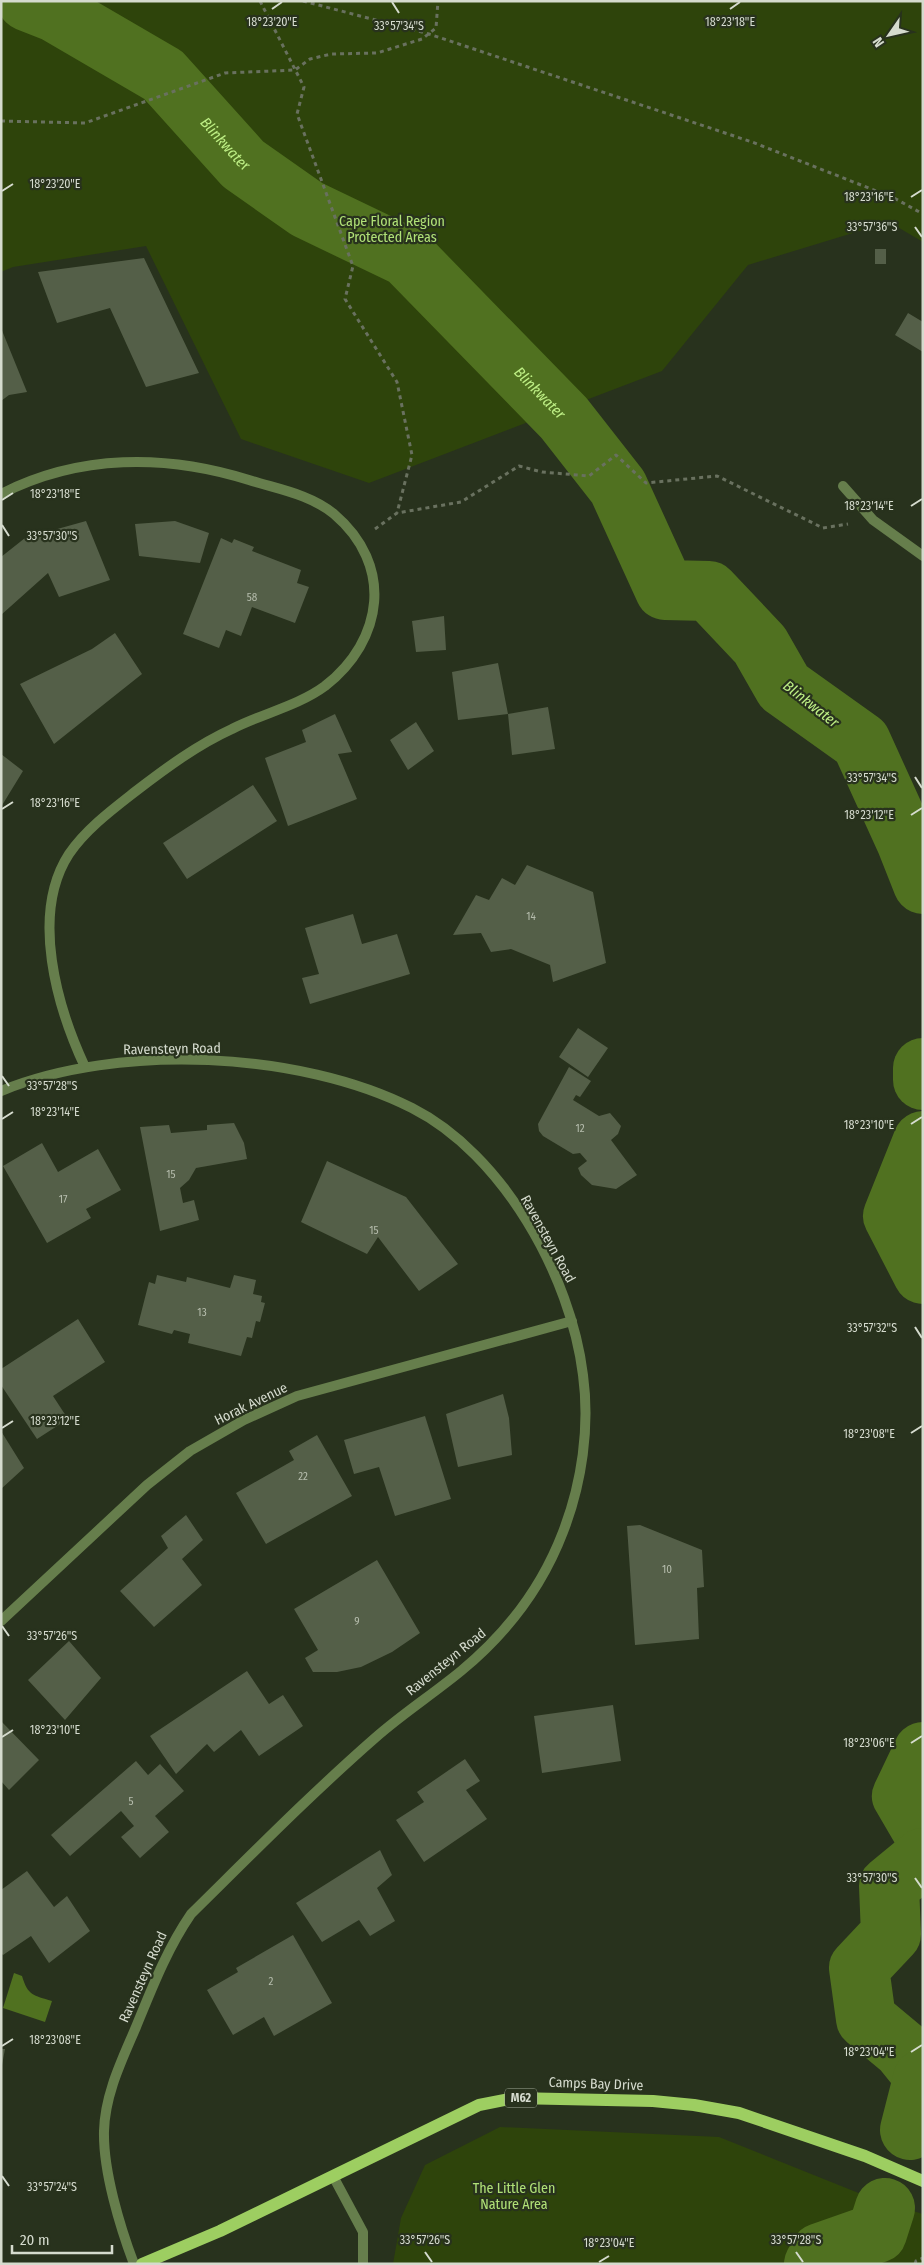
<svg xmlns="http://www.w3.org/2000/svg" width="924" height="2265" font-family="'Fira Sans Condensed',sans-serif">
<style>
.green{fill:#2e440b}
.water{fill:#507120}
.lines{fill:none;stroke-linecap:round;stroke-linejoin:round}
.river{stroke:#507120;stroke-width:60}
.building{fill:#545f48}
.path{stroke:#69715f;stroke-width:3;stroke-dasharray:4 4;stroke-linecap:butt}
.minor{stroke:#667e4c;stroke-width:10}
.primary{stroke:#9dce61;stroke-width:12}
.ticks{fill:none;stroke:#d5dbce;stroke-width:2}
.labels{text-anchor:middle;dominant-baseline:central;stroke-width:4.5;stroke-linejoin:round;paint-order:stroke}
.number-label{font-size:11px;fill:#b5bcac}
.shield{fill:#28321d;stroke:#a1a899;stroke-width:1}
.shield-label{font-size:12px;font-weight:bold;fill:#d5dbce}
.park-label{font-size:14px;fill:#b0e177;stroke:#28321d}
.street-label{font-size:14px;fill:#d5dbce;stroke:#28321d}
.water-label{font-size:15px;font-style:italic;fill:#beef85;stroke:#28321d}
.ticks-label{font-size:12px;text-anchor:middle;fill:#d5dbce;stroke:#28321d;stroke-width:4.5;stroke-linejoin:round;paint-order:stroke}
</style>
<rect width="100%" height="100%" fill="#28321d"/>
<!-- green -->
<path class="green" d="M1 1H923V242L889 222 748 265 662 371 369 483 241 439 146 246 13 267 1 272Z
M500 2127 719 2137 871 2198 923 2214V2264H393L401 2218 425 2165Z"/>
<!-- water -->
<path class="water" d="M14 1973 22 1976C28 1996 33 1995 52 2001L45 2022 3 2008Z"/>
<g class="lines">
<!-- river -->
<g class="river">
<path id="s1" d="M27 1 55 12 163 75 243 164 307 209 407 257 564 418 618 487 665 590 709 591 760 645 784 687 861 742 906 841 923 884"/>
<path d="M923 1068V1080"/>
<path d="M923 1141 893 1216 923 1274"/>
<path d="M923 1752 902 1796 923 1832"/>
<path d="M923 1858 889 1886 891 1934 859 1968 866 2019 902 2049 923 2075"/>
<path d="M910 2130 923 2079"/>
<path d="M814 2264 820 2253 877 2233 885 2208"/>
</g>
</g>
<!-- building -->
<path class="building" d="M875 249H886V264H875Z
M144 258 199 373 146 387 110 308 57 323 38 272Z
M908 313 923 322V352L895 335Z
M1 328 27 392 9 395 1 401Z
M86 521 110 580 59 597 48 573 1 615V557L25 538Z
M175 521 209 533 200 563 139 556 135 524Z
M221 538 232 543 234 539 254 547 252 551 301 570 297 583 309 587 295 623 252 607 241 636 226 630 219 648 183 634Z
M444 616 446 650 416 652 412 621Z
M115 633 142 674 54 744 20 684 92 649Z
M498 663 508 714 458 720 452 672Z
M548 707 555 749 512 755 508 714Z
M335 714 352 752 338 754 357 799 288 826 265 758 306 742 302 730Z
M416 722 434 751 408 770 390 740Z
M1 754 23 771 1 807Z
M253 785 277 821 187 879 163 843Z
M527 865 593 892 606 963 553 982 550 965 511 949 491 952 481 933 453 935 476 895 489 900 502 878 515 885Z
M353 914 362 944 397 934 410 974 310 1004 302 978 319 974 305 928Z
M578 1028 608 1048 588 1077 559 1057Z
M569 1067 591 1081 580 1097 576 1095 573 1100 599 1116 610 1113 621 1126 618 1134 611 1140 637 1175 616 1189 592 1185 581 1175 578 1168 587 1161 580 1153 573 1154 543 1136 539 1131 538 1124Z
M234 1123 244 1143 247 1159 196 1168 189 1180 180 1188 183 1203 194 1200 199 1220 160 1231 140 1127 169 1125 171 1133 207 1130V1125Z
M42 1143 58 1172 98 1149 121 1190 86 1209 91 1218 47 1243 3 1166Z
M327 1161 406 1197 458 1264 419 1291 378 1237 367 1254 301 1222Z
M157 1275 186 1282 187 1277 230 1288 234 1275 256 1280 253 1294 262 1296 261 1302 265 1303 260 1322 256 1321 252 1338 247 1337 241 1356 188 1343 190 1334 174 1330 172 1334 138 1325 149 1282 155 1284Z
M78 1319 105 1362 53 1396 68 1419 37 1439 1 1385V1369Z
M503 1394 509 1418 512 1455 458 1467 446 1414Z
M425 1416 451 1499 395 1516 379 1467 354 1474 344 1440Z
M1 1431 24 1468 1 1489Z
M317 1435 352 1496 266 1544 236 1493 294 1460 289 1451Z
M186 1515 203 1540 182 1559 202 1585 154 1627 120 1591 168 1548 161 1536Z
M640 1525 702 1550 704 1587 697 1588 699 1639 635 1645 627 1526Z
M377 1560 420 1633 392 1652 361 1667 337 1672H313L305 1658 318 1650 294 1609Z
M69 1641 101 1678 65 1720 28 1680Z
M247 1671 269 1704 283 1695 303 1726 259 1756 241 1730 214 1752 207 1744 176 1774 150 1736Z
M613 1705 621 1761 542 1773 534 1716Z
M1 1721 39 1760 9 1790 1 1781Z
M465 1759 480 1781 466 1790 487 1819 424 1862 396 1820 424 1802 417 1792Z
M136 1761 148 1775 160 1764 184 1791 155 1816 169 1832 140 1858 121 1837 134 1826 121 1811 70 1856 51 1835Z
M380 1850 392 1875 377 1888 395 1921 370 1936 359 1920 322 1942 296 1903Z
M27 1871 54 1907 67 1896 90 1931 49 1963 31 1936 3 1955 1 1953V1890Z
M293 1935 332 2003 274 2036 264 2017 233 2035 207 1990 238 1972 236 1968Z
M1 2049H5L2 2065H1Z"/>
<g class="lines">
<!-- path -->
<path class="path" d="M260 1 304 87 297 114 353 266 345 299 397 382 412 455 397 513
M303 1 429 34 752 142 894 198 923 214
M1 121 85 123 225 73 295 70 310 59 331 54 377 53 422 39 436 28 438 1
M375 529 397 513 461 502 519 466 542 472 589 476 616 455 646 483 717 476 823 528 848 524
M915 2264 916 2261 923 2258"/>
<!-- minor -->
<path class="minor" d="M843 486 873 520 923 556
M1 494C79 454 166 454 249 480 277 489 310 494 334 514 394 565 384 640 325 686 298 706 261 714 232 729 197 745 166 768 136 791 113 809 86 829 69 854 30 914 57 1007 85 1067
M1 1091C118 1043 300 1051 412 1108 503 1154 571 1276 583 1375 590 1427 582 1483 563 1532 542 1587 506 1634 461 1671 433 1694 402 1714 375 1738 311 1794 251 1855 191 1914 167 1949 152 1988 136 2027 122 2060 105 2094 104 2131 103 2171 120 2227 134 2264
M1 1621 147 1485 190 1451 244 1420 297 1396 572 1321
M333 2176 363 2232V2264"/>
<!-- primary -->
<path class="primary" d="M142 2264 220 2231 479 2105 514 2098 653 2101 694 2105 739 2113 865 2156 923 2181"/>
</g>
<!-- ticks -->
<path class="ticks" d="M392 2 399 13M272 9 282 2M730 9 740 2M2 191 13 184M911 197 922 190M915 227 922 237M2 500 13 493M911 506 922 499M2 525 9 536M915 777 922 788M2 809 13 802M911 815 922 808M2 1076 9 1086M2 1119 13 1112M911 1124 922 1117M915 1327 922 1338M2 1428 13 1421M911 1433 922 1426M2 1626 9 1636M2 1737 13 1730M911 1743 922 1736M915 1878 922 1888M2 2046 13 2039M911 2052 922 2045M2 2176 9 2186M425 2252 432 2262M796 2252 803 2262M599 2262 609 2256"/>
<g class="labels">
<!-- number labels -->
<g class="number-label">
<text x="252" y="597">58</text>
<text x="531" y="916">14</text>
<text x="580" y="1128">12</text>
<text x="171" y="1174">15</text>
<text x="63" y="1199">17</text>
<text x="374" y="1230">15</text>
<text x="202" y="1312">13</text>
<text x="303" y="1476">22</text>
<text x="667" y="1569">10</text>
<text x="357" y="1621">9</text>
<text x="131" y="1801">5</text>
<text x="271" y="1981">2</text>
</g>
<!-- shield labels -->
<rect class="shield" x="505" y="2088.5" width="32" height="19" rx="4"/>
<g class="shield-label">
<text x="521" y="2098">M62</text>
</g>
<!-- park labels -->
<g class="park-label">
<text x="392" y="221">Cape Floral Region<tspan x="392" dy="16">Protected Areas</tspan></text>
<text x="514" y="2188">The Little Glen<tspan x="514" dy="16">Nature Area</tspan></text>
</g>
<!-- street labels -->
<g class="street-label">
<text transform="translate(172 1049) rotate(-1)">Ravensteyn Road</text>
<text transform="translate(548 1239) rotate(61)">Ravensteyn Road</text>
<text transform="translate(251 1404) rotate(-26)">Horak Avenue</text>
<text transform="translate(446 1662) rotate(-39)">Ravensteyn Road</text>
<text transform="translate(143 1977) rotate(-66)">Ravensteyn Road</text>
<text transform="translate(596 2084) rotate(2)">Camps Bay Drive</text>
</g>
<!-- water labels -->
<g class="water-label">
<text stroke="none"><textPath href="#s1" startOffset="248">Blinkwater</textPath></text>
<text stroke="none"><textPath href="#s1" startOffset="654">Blinkwater</textPath></text>
<text transform="translate(811 704) rotate(38)">Blinkwater</text>
</g>
</g>
<g class="ticks-label">
<text x="272" y="26">18°23'20"E</text>
<text x="730" y="26">18°23'18"E</text>
<text x="399" y="30">33°57'34"S</text>
<text x="55" y="188">18°23'20"E</text>
<text x="869" y="201">18°23'16"E</text>
<text x="872" y="231">33°57'36"S</text>
<text x="55" y="498">18°23'18"E</text>
<text x="869" y="510">18°23'14"E</text>
<text x="52" y="540">33°57'30"S</text>
<text x="872" y="782">33°57'34"S</text>
<text x="55" y="807">18°23'16"E</text>
<text x="869" y="819">18°23'12"E</text>
<text x="52" y="1090">33°57'28"S</text>
<text x="55" y="1116">18°23'14"E</text>
<text x="869" y="1129">18°23'10"E</text>
<text x="872" y="1332">33°57'32"S</text>
<text x="55" y="1425">18°23'12"E</text>
<text x="869" y="1438">18°23'08"E</text>
<text x="52" y="1640">33°57'26"S</text>
<text x="55" y="1734">18°23'10"E</text>
<text x="869" y="1747">18°23'06"E</text>
<text x="872" y="1882">33°57'30"S</text>
<text x="55" y="2044">18°23'08"E</text>
<text x="869" y="2056">18°23'04"E</text>
<text x="52" y="2191">33°57'24"S</text>
<text x="425" y="2244">33°57'26"S</text>
<text x="796" y="2244">33°57'28"S</text>
<text x="609" y="2247">18°23'04"E</text>
</g>
<!-- border -->
<rect width="924" height="2265" fill="none" stroke="#d5dbce" stroke-width="5"/>
<!-- north arrow -->
<g transform="translate(889 35) rotate(236)" stroke="#28321d" stroke-width="4" paint-order="stroke">
<path d="M0-4L9 19L0 12L-9 19Z" fill="#d5dbce"/>
<text y="-8" font-size="14" font-weight="bold" text-anchor="middle" fill="#d5dbce">N</text>
</g>
<!-- scale -->
<path d="M12 2245v8h100v-8" fill="none" stroke="#d5dbce" stroke-width="2.5"/>
<text x="20" y="2245" font-size="15" fill="#d5dbce" stroke="#28321d" stroke-width="4" paint-order="stroke">20 m</text>
</svg>
